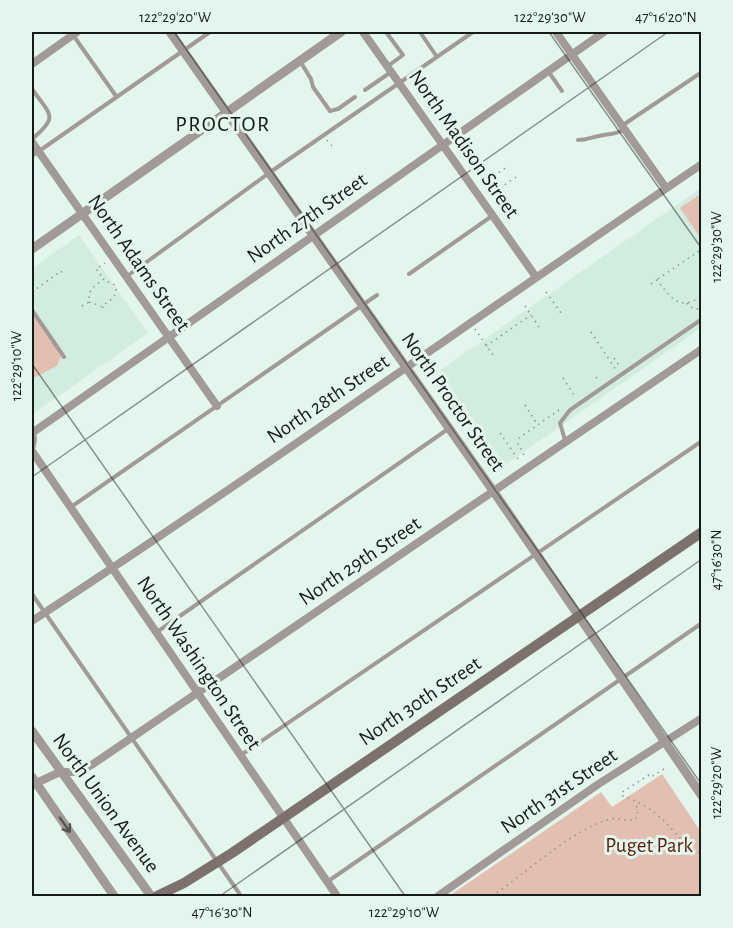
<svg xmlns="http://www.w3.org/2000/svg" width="733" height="928" font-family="'Alegreya Sans',sans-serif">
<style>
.built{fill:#d2ede0}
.green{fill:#e3bfb2}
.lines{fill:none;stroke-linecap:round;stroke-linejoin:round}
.path{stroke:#899690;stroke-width:1.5;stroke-dasharray:1.5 4.5;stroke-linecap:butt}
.service{stroke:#a29a98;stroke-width:4}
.minor{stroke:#a29a98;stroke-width:8}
.tertiary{stroke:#a29a98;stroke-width:9}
.secondary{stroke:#7d716d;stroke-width:10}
.oneway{stroke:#545452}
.ticks{fill:none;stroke:#141b18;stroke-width:1.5;stroke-opacity:0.45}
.labels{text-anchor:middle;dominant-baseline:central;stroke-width:6;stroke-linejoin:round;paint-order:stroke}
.street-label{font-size:21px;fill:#141b18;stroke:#e3f6ed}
.park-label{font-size:21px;fill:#5c1f07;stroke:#e3f6ed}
.neighbourhood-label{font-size:22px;letter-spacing:1.5px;fill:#141b18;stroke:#e3f6ed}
.neatline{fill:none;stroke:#141b18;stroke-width:2}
.ticks-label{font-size:15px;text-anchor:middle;fill:#141b18}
</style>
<rect width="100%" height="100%" fill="#e3f6ed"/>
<!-- built -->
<path class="built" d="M701 188V328L505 465 439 371Z
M79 235 148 333 32 415V269Z"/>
<!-- green -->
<path class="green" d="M700 194 702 197 701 239 680 208Z
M32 313 61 356 57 366 36 377H32Z
M662 774 701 832V896H449L601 792 612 807Z"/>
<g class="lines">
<!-- path -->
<path class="path" d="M327 140 332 146
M494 176 508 166
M490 195 516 177
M658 279 702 249
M651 284 657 280C670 297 679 312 702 296
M32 292 61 271 63 274
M546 292 561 313
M89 302 101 306
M687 303 690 307 702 310
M82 306 89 302C88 289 94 286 104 279L96 269 105 263
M525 306 539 327
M103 308 102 306C110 300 119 297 115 285L104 280
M475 329 495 358
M591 332 616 370
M486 346 531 315
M614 358 620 367
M596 377 599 382
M563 378 576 398
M525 405 537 424
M500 433 518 459
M524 455 518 444 519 438 562 408
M664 769 651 777 649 775 621 793 623 796C636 801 649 807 660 817 674 829 683 847 702 854
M492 896C524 875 575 827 611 819 618 818 626 821 634 820L638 816 636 802"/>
<!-- service -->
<path class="service" d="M386 32 403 55 388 66
M420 32 437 57
M73 35 116 96
M300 61 311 79 313 87 330 111 338 109 355 97
M548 71 562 91
M32 89C50 115 60 116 32 139
M365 90 391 72
M623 125 702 72
M578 140C588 140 591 137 599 136 611 133 612 136 625 129
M32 156 210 32
M409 274 492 216
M126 277 269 173 473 32
M32 310 64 357
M565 440 560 423 570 410 702 319
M71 507 377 295
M32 594 241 896
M157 632 448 429
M241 755 702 441
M327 882 702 623"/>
<!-- minor -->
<path class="minor" d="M363 32 536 277
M556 32 666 188
M32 64 77 32
M32 142 217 406
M32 433 604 32
M32 434 33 439 32 445
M32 451 337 896
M32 621C258 473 478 316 702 164
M32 785 60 772H78L93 764 702 349
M438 896 597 785 702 718"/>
<!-- tertiary -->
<path class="tertiary" d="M170 32 494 492 702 796
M32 249 341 32
M32 731 151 896
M32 777 114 896"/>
<!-- secondary -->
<path class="secondary" d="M157 896 184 883 232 853 702 532"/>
</g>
<!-- one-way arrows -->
<defs><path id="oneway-shaft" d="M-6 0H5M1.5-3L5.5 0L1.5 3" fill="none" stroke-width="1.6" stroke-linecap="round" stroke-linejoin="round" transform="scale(1.5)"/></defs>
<use class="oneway" href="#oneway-shaft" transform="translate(65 825) rotate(55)"/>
<!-- ticks -->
<path class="ticks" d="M174 32 702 785M549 32 702 249M32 364 405 896M32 477 668 32M220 896 702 559"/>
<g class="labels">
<!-- street labels -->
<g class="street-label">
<text transform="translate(464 144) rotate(55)">North Madison Street</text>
<text transform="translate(307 218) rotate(-35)">North 27th Street</text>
<text transform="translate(139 263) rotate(55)">North Adams Street</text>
<text transform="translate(328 399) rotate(-34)">North 28th Street</text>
<text transform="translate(453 402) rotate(55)">North Proctor Street</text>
<text transform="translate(360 561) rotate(-34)">North 29th Street</text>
<text transform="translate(199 663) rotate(56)">North Washington Street</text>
<text transform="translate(420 701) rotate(-34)">North 30th Street</text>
<text transform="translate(559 791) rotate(-34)">North 31st Street</text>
<text transform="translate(106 803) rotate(54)">North Union Avenue</text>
</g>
<!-- park labels -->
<g class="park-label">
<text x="649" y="845">Puget Park</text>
</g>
<!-- neighbourhood labels -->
<g class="neighbourhood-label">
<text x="223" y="124">PROCTOR</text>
</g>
</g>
<!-- border -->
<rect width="733" height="928" fill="none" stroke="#e3f6ed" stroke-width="66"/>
<rect x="33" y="33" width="667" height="862" class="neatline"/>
<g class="ticks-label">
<text x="175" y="22">122°29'20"W</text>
<text x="550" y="22">122°29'30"W</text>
<text x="666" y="22">47°16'20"N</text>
<text transform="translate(716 247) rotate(-90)" y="5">122°29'30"W</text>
<text transform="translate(16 366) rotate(-90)" y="5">122°29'10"W</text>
<text transform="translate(716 560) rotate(-90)" y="5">47°16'30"N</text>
<text transform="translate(716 783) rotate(-90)" y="5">122°29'20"W</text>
<text x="222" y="917">47°16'30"N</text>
<text x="404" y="917">122°29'10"W</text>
</g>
</svg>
